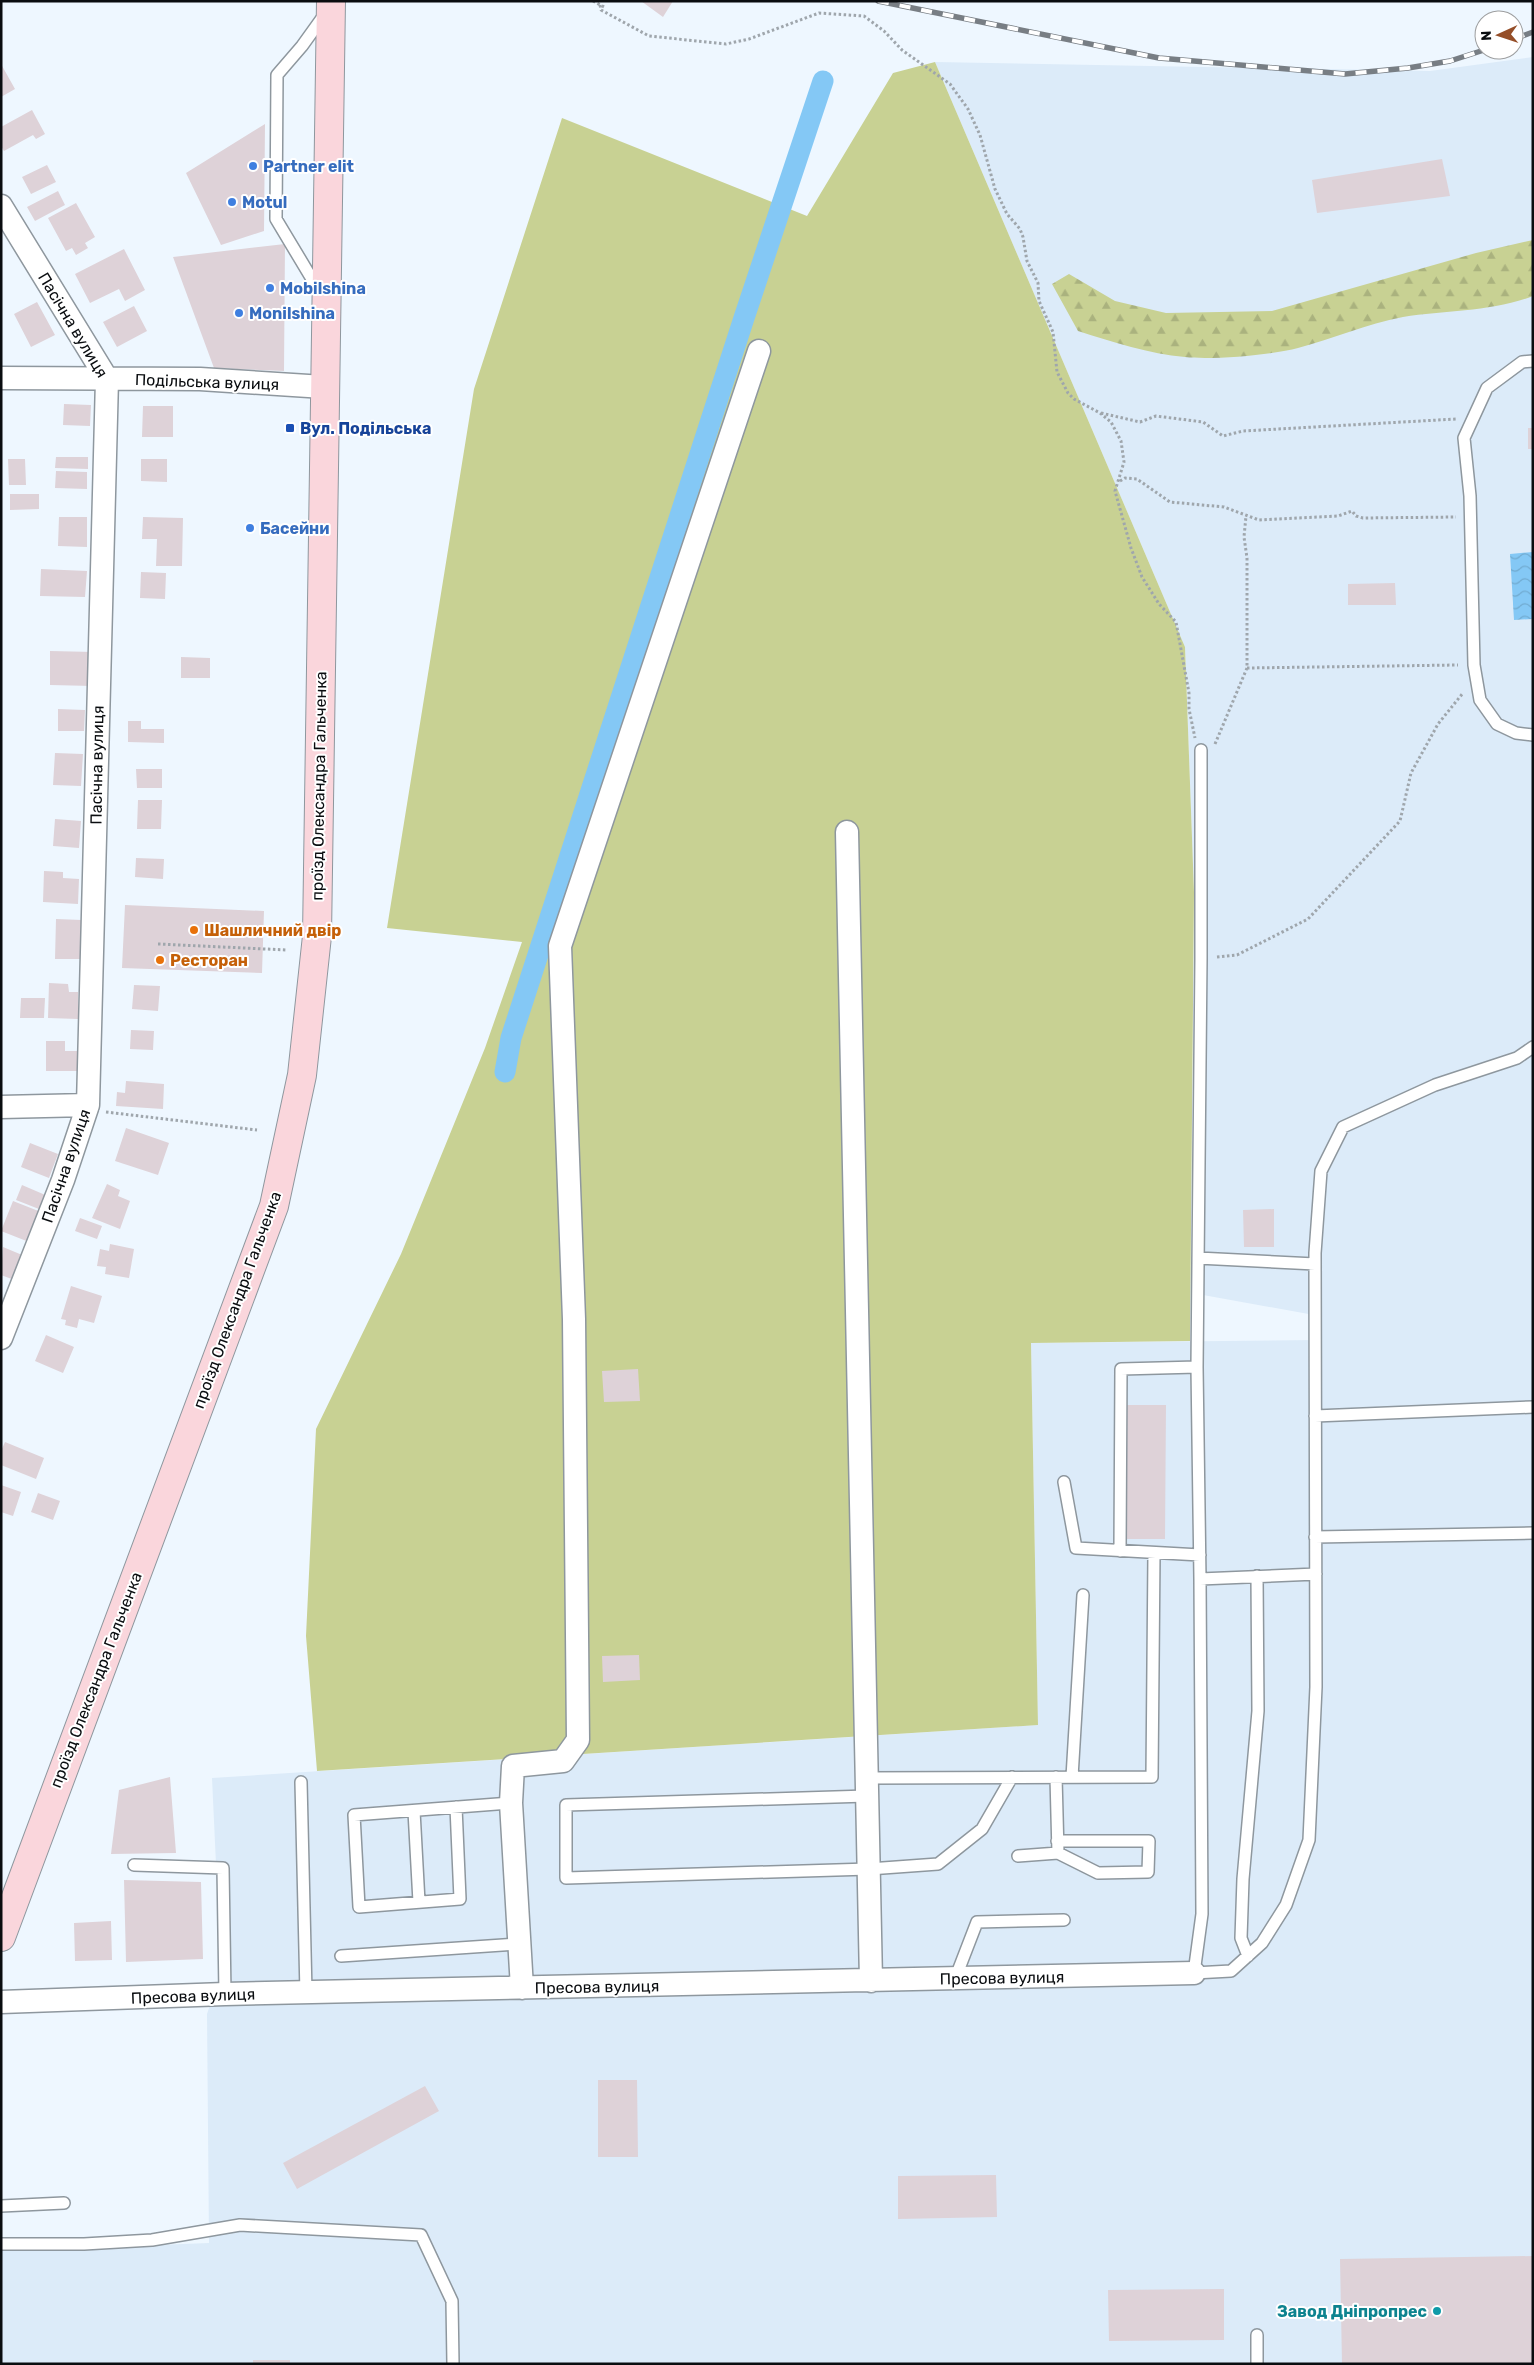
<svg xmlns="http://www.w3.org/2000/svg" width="1534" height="2365" font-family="Rubik,sans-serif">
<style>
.built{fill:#dcebf9}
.forest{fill:url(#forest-firs)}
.garden{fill:#c8d193}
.water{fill:url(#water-waves)}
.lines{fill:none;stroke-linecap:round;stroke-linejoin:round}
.canal{stroke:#84c8f5;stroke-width:21}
.building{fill:#ded2d8}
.lane-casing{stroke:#8e979e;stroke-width:14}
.street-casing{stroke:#8e979e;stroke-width:25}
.secondary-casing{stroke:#8e979e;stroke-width:30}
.path{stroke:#9fa6ac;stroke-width:3;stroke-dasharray:2.5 2.5;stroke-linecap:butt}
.lane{stroke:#fff;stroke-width:11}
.street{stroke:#fff;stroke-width:22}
.secondary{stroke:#fad6dc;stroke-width:28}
.rail-casing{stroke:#787e84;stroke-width:5.5}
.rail{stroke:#fff;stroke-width:4;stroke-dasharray:11;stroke-linecap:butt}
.shop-dot{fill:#3f7fe0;stroke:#fff;stroke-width:2}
.transit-dot{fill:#1a4fb4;stroke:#fff;stroke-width:2}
.food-dot{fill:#e8710a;stroke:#fff;stroke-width:2}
.culture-dot{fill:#0f9aa8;stroke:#fff;stroke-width:2}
.labels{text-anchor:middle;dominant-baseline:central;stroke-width:4;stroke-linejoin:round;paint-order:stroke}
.shop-label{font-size:16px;font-weight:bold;fill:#366cbe;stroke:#fff;text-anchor:start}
.street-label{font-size:16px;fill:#0a0d10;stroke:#fff}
.transit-label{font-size:16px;font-weight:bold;fill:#164399;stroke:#fff;text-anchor:start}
.food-label{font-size:16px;font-weight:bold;fill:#c56008;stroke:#fff;text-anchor:start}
.culture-label{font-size:16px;font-weight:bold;fill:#0d838f;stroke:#fff;text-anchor:end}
</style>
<defs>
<pattern id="forest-firs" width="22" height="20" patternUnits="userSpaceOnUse" patternTransform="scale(1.25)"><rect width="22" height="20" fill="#c8d193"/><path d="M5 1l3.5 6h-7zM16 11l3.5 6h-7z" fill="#aab27e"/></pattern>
<pattern id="water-waves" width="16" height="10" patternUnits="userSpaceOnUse" patternTransform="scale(1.25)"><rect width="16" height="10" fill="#84c8f5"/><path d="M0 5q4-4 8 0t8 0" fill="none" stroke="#71abd1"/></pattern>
</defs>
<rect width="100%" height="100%" fill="#eef7ff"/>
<!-- built -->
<path class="built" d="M1533 57V2364H1V2251L209 2243 207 2014 221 1972 212 1778 1038 1725 1031 1343 1316 1340 1314 1315 1192 1293 1194 892 1185 647 935 62 1430 71Z"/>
<!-- forest -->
<path class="forest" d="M1533 240V296C1492 312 1446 310 1403 317 1366 324 1333 339 1298 348 1271 355 1212 360 1185 357 1149 354 1113 342 1078 331L1052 284 1069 274 1115 301 1166 313 1272 311 1476 253Z"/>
<!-- garden -->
<path class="garden" d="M935 62 1185 647 1194 892 1190 1341 1031 1343 1038 1725 317 1771 306 1636 316 1429 401 1254 485 1048 522 942 387 928 474 389 562 118 807 216 893 73Z"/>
<!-- water -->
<path class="water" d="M1533 552V619L1514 620 1510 554Z"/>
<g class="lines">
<!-- canal -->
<path class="canal" d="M505 1072 511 1038 744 318 823 81"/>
</g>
<!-- building -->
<path class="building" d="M641 1H673L663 17Z
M1 64 15 89 1 97Z
M32 110 45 134 36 139 33 135 4 151 1 146V127Z
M265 124 264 231 221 245 186 173Z
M1442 159 1450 196 1317 213 1312 180Z
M47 165 56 182 31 194 22 177Z
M58 191 65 205 35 221 27 207Z
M76 203 95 237 85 243 88 248 76 255 72 248 66 251 48 218Z
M285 244 284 371 214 368 173 257Z
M124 249 145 290 125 301 119 289 90 303 75 274Z
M37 302 55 335 31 347 14 314Z
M134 306 147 331 117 347 103 322Z
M64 404 91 405 90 426 63 425Z
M143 406H173V437H142Z
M1528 428H1533V449H1528Z
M56 457H88V469L55 468Z
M8 459H25L26 485H9Z
M141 459H167V482L141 481Z
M56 471 87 472V489L55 488Z
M10 494H39V509L10 510Z
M59 517H87V547L58 546Z
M143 517 183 518 182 566H156L157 539H142Z
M41 569 87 571 85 597 40 596Z
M141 572 166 573 165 599 140 598Z
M1395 583 1396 605H1348V584Z
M50 651 94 652 93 686 50 685Z
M181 657 210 658V678H181Z
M58 709 85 710 84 731H58Z
M128 721H141V729H164V743L128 742Z
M55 753 83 754 81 786 53 785Z
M136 769H162V788H137Z
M138 800H162L161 829H137Z
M55 819 81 821 79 848 53 846Z
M136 858 164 859 163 879 135 877Z
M44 871 63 872V878L79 879 78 904 43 902Z
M125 905 264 911 262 973 122 968Z
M56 919 82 920 81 959H55Z
M49 983 68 984 69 992H78V1019L48 1018Z
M134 985 160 986 158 1011 132 1009Z
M21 998H45L44 1018H20Z
M131 1030 154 1031 153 1050 130 1049Z
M46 1041H65V1051H77V1071H46Z
M126 1081 164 1084 163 1109 116 1106 117 1092 125 1093Z
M126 1128 169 1143 158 1175 115 1161Z
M30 1143 58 1154 49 1178 21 1167Z
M107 1184 120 1190 118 1196 130 1201 120 1229 92 1218Z
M22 1185 50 1197 44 1211 16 1200Z
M13 1201 41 1212 29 1242 1 1231Z
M1274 1209V1247H1244L1243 1210Z
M80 1218 102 1226 97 1239 75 1231Z
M110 1244 134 1249 129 1278 105 1274 106 1267 97 1266 100 1249 109 1251Z
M3 1247 27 1257 17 1281 1 1275Z
M71 1286 102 1296 94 1323 79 1319 77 1328 65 1325 66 1320 61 1319Z
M46 1335 74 1347 63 1373 35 1361Z
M638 1369 640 1401 604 1402 602 1371Z
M1126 1405H1166L1165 1539H1125Z
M5 1442 44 1458 36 1479 1 1465V1451Z
M1 1485 21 1492 13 1516 1 1512Z
M38 1493 60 1501 53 1520 31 1512Z
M639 1655 640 1680 603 1682 602 1656Z
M170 1777 176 1853 111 1854 119 1790Z
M124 1880 201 1882 203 1959 126 1962Z
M111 1921 112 1960 75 1961 74 1923Z
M598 2080H637L638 2157H598Z
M425 2086 439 2111 297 2189 283 2163Z
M996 2175 997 2217 898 2219V2176Z
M1533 2256V2364H1342L1340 2259Z
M1224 2289V2340L1109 2341 1108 2290Z
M253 2360H290V2364H253Z"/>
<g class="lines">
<defs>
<path id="lane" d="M321 294 276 219 277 75 302 46 325 14
M1533 361 1522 362 1487 388 1464 438 1470 496 1474 665 1480 700 1497 724 1516 733 1533 735
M1198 1258 1315 1264
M1315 1416 1533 1407
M1064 1482 1076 1548 1200 1555
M1315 1537 1533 1533
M1120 1551 1121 1369 1197 1367
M1316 1574 1200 1579 1202 1914 1194 1973 1231 1971 1262 1943 1286 1905 1309 1840 1316 1687 1315 1253 1321 1171 1343 1127 1435 1085 1517 1058 1533 1047
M1200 1579 1197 1367 1201 959V750
M1072 1777 1083 1595
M867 1778 1152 1777 1154 1553
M301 1782 306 1993
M867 1796 566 1805V1878L869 1869 938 1864 982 1829 1012 1777
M456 1807 460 1899 359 1907 354 1815 511 1803
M414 1811 419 1902
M1057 1841H1149L1148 1872 1098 1873 1058 1853
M1018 1856 1058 1853 1056 1777
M134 1865 223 1868 225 1994
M341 1956 519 1944
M1248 1956 1241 1938 1243 1879 1258 1711 1257 1576
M955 1979 977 1922 1064 1920
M1 2206 64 2203
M1 2244H84L152 2240 240 2225 421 2235 452 2301 453 2364
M1257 2335V2364"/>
<path id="street" d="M1 206 107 379 88 1105 63 1180 1 1338
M1 378 200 379 324 387
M847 832 871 1981
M1 1107 88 1105
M522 1988 511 1803 513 1766 563 1761 578 1740 574 1319 560 946 759 351
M1 2002 225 1994 1194 1973"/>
<path id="secondary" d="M1 1937 274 1206 302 1075 317 936 331 1"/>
</defs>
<!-- lane casing -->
<use href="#lane" class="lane-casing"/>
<!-- street casing -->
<use href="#street" class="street-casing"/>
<!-- secondary casing -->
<use href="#secondary" class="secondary-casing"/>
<!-- path -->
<path class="path" d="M593 1 606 8
M600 5 601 10 649 36 726 44 749 39 819 13 864 16 884 31 902 50 950 84 968 109 980 135 995 189 1007 214 1020 229 1023 237 1027 261 1038 283 1039 301 1053 332 1057 372 1068 393 1074 399 1100 413 1111 422 1121 441 1124 462 1115 491 1131 548 1142 577 1159 604 1176 622 1189 693V709L1195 738
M1101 413 1140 422 1156 416 1203 422 1223 436 1243 431 1456 419
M1120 481 1125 478 1137 479 1170 502 1224 507 1259 520 1338 516 1352 511 1356 516 1363 518 1456 517
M1247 668 1458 665
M1215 744 1247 668V558L1244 537 1246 516
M158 944 287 950
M1217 957 1237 955 1308 919 1400 821 1411 773 1438 724 1463 693
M106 1112 257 1130"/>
<!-- lane -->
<use href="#lane" class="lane"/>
<!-- street -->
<use href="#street" class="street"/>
<!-- secondary -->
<use href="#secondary" class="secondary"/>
<defs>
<path id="rail" d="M878 1 1159 58 1345 74 1408 68 1450 61 1484 50
M1514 39 1533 32"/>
</defs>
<!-- rail casing -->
<use href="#rail" class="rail-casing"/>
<!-- rail -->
<use href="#rail" class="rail"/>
</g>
<!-- markers -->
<g class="shop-dot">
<circle cx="253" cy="166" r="5"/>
<circle cx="232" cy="202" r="5"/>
<circle cx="270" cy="288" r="5"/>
<circle cx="239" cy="313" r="5"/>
<circle cx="250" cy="528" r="5"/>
</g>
<rect class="transit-dot" x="285" y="423" width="10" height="10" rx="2.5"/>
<g class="food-dot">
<circle cx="194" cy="930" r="5"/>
<circle cx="160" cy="960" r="5"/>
</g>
<circle class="culture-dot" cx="1437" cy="2311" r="5"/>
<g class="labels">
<!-- shop labels -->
<g class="shop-label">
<text x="263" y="166">Partner elit</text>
<text x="242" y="202">Motul</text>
<text x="280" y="288">Mobilshina</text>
<text x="249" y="313">Monilshina</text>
<text x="260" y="528">Басейни</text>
</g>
<!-- street labels -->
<g class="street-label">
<text transform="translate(73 325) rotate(59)">Пасічна вулиця</text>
<text transform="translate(207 382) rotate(2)">Подільська вулиця</text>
<text transform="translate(97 765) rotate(-89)">Пасічна вулиця</text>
<text transform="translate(319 786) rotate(-89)">проїзд Олександра Гальченка</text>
<text transform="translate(66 1166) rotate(-71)">Пасічна вулиця</text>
<text transform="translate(237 1300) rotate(-70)">проїзд Олександра Гальченка</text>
<text transform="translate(96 1680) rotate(-69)">проїзд Олександра Гальченка</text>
<text transform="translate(1002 1978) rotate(-1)">Пресова вулиця</text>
<text transform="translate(597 1987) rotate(-1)">Пресова вулиця</text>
<text transform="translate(193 1996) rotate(-2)">Пресова вулиця</text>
</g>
<!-- transit labels -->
<g class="transit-label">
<text x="300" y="428">Вул. Подільська</text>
</g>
<!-- food labels -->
<g class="food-label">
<text x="204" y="930">Шашличний двір</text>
<text x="170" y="960">Ресторан</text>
</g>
<!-- culture labels -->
<g class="culture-label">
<text x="1427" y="2311">Завод Дніпропрес</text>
</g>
</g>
<!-- border -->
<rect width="1534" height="2365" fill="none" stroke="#0a0d10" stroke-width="5"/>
<!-- north arrow -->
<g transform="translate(1499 35) rotate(267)"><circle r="24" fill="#ffffff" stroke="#9d9e9f"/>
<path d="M0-4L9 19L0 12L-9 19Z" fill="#954e28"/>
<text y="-8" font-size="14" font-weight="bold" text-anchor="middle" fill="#0a0d10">N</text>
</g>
</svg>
